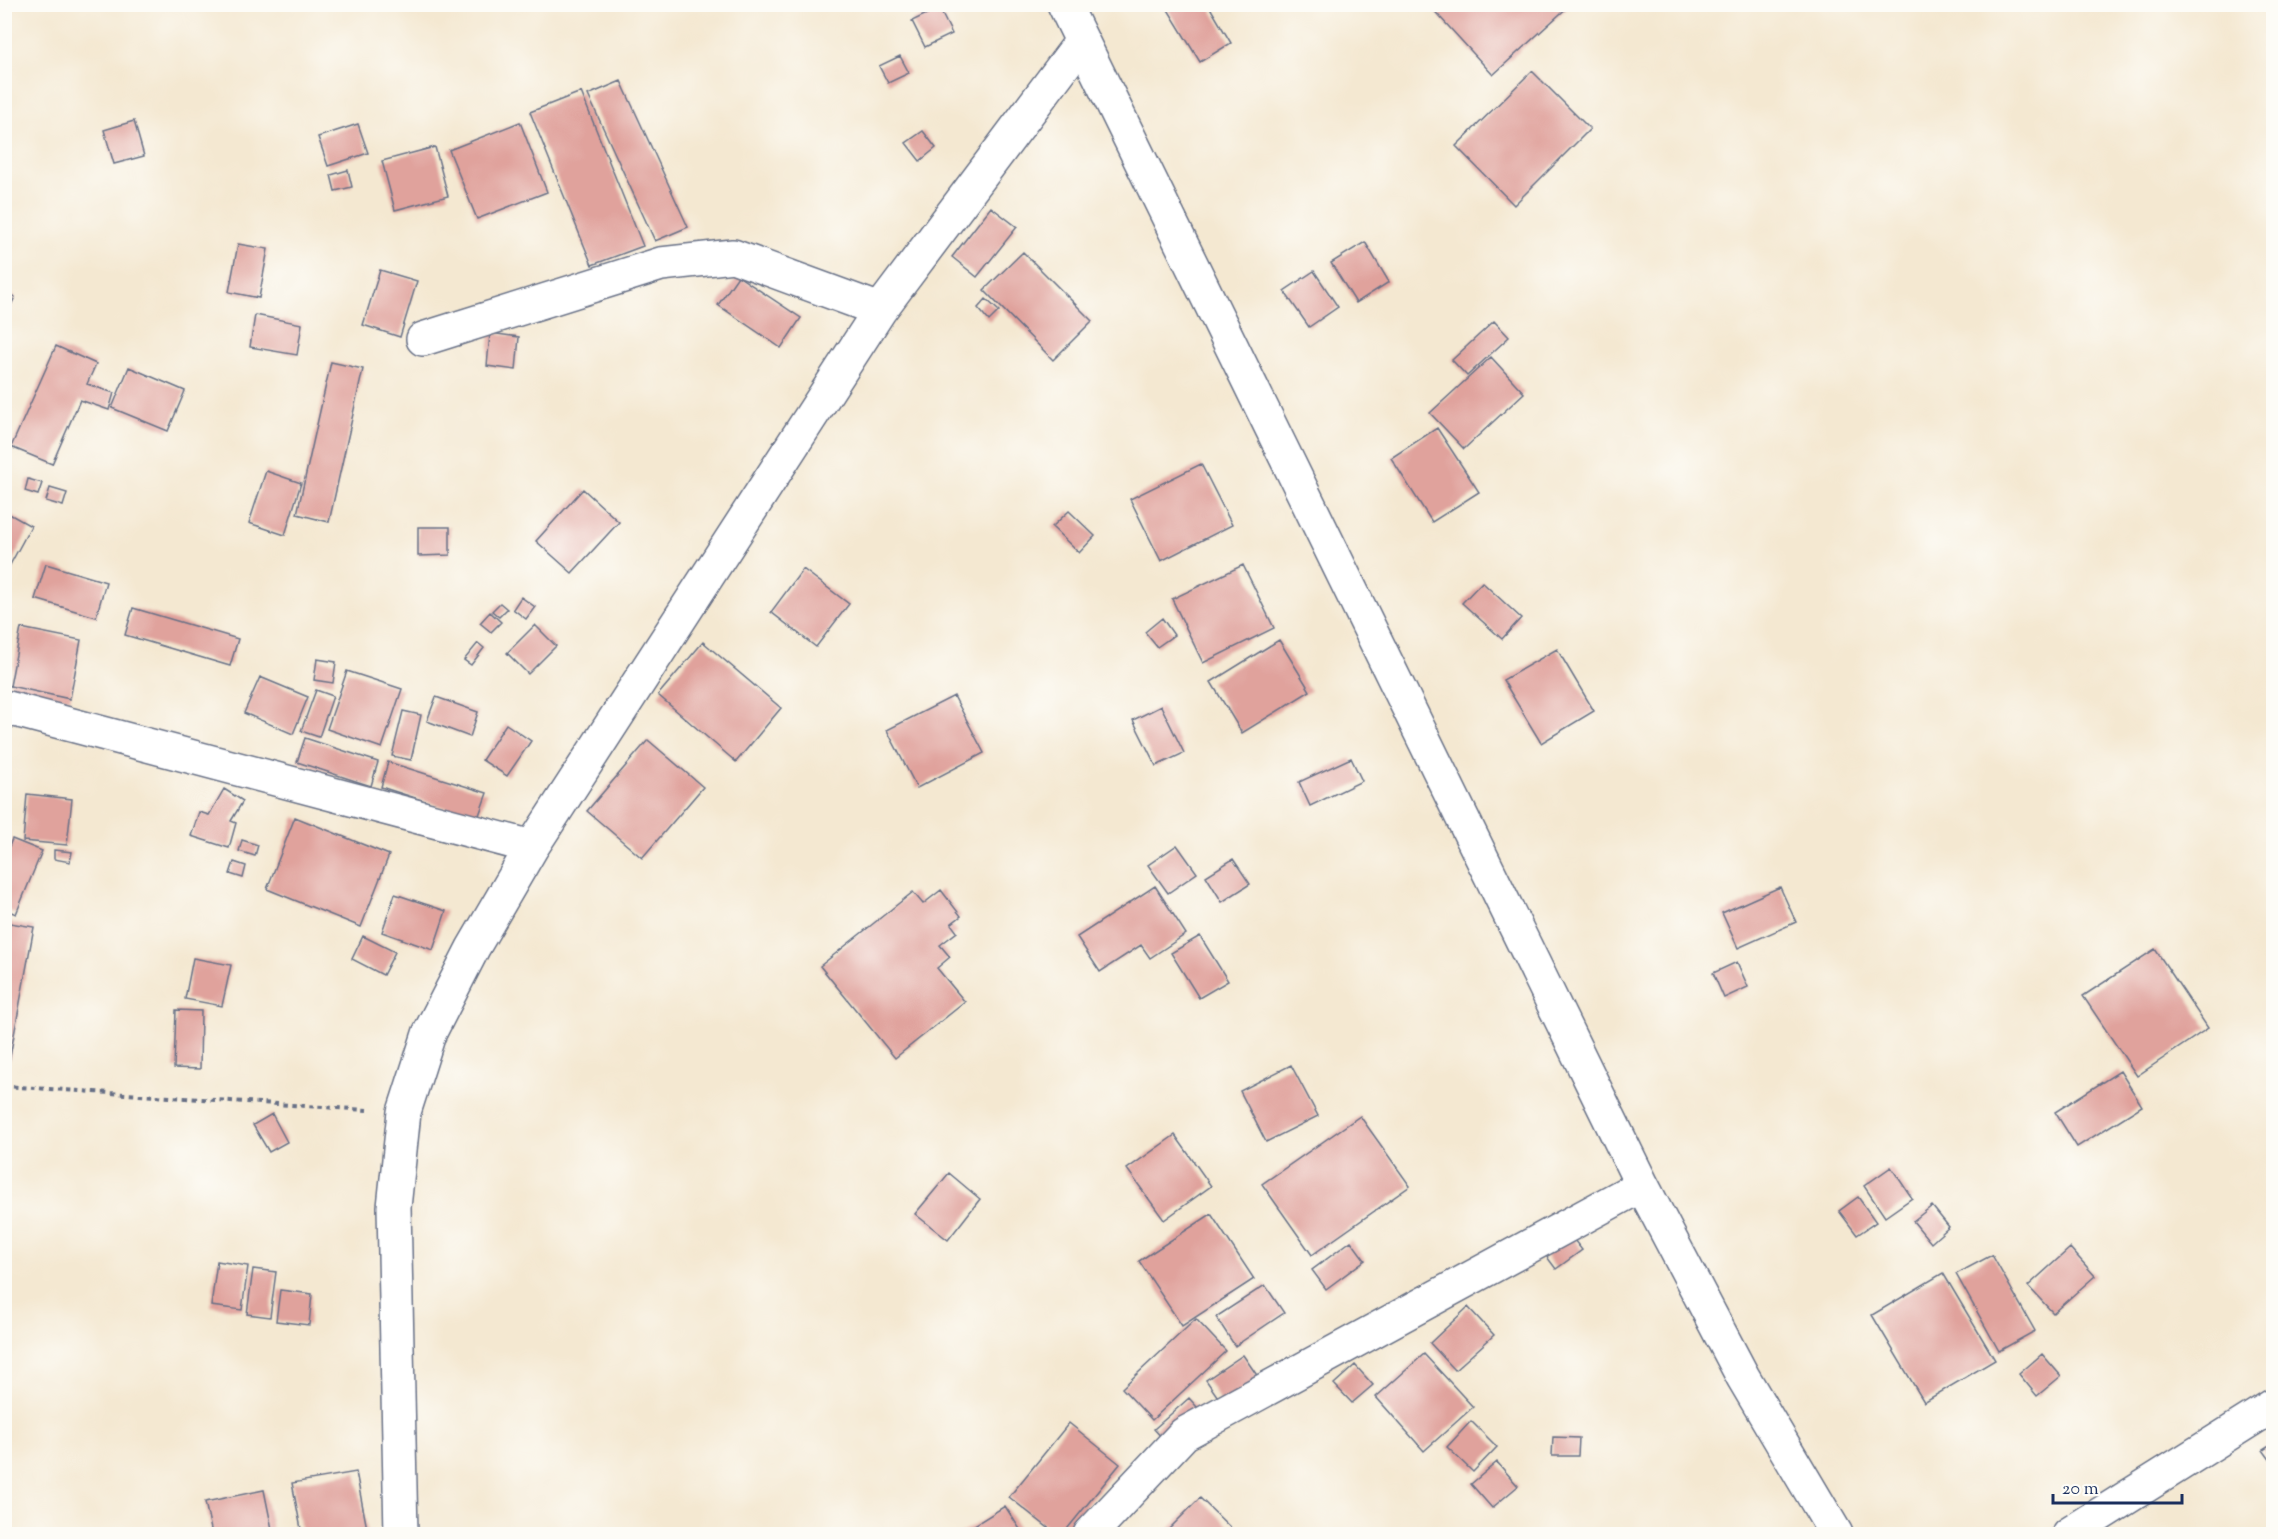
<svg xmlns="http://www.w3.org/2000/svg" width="2278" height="1539" font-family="'Sorts Mill Goudy',serif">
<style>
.building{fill:#e0a29c}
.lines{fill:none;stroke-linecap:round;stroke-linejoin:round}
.minor-casing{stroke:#677086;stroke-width:36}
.path{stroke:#677086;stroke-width:4;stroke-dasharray:4.5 4.5;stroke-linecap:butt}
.minor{stroke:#fff;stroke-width:33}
</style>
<rect width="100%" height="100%" fill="#fdfcf7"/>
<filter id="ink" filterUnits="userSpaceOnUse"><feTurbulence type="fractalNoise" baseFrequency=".0167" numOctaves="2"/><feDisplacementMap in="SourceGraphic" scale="12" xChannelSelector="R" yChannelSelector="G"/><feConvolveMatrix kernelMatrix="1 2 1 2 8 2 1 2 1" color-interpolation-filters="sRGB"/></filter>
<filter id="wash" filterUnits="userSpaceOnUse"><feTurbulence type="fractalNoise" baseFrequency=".008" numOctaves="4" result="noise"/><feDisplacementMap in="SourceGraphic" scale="24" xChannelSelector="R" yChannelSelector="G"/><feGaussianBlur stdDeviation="1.35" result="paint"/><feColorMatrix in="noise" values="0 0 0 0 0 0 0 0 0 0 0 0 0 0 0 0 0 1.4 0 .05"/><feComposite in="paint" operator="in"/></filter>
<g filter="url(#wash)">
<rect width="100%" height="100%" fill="#f4e8d1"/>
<g id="blocks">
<!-- building -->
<path class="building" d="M1173 4H1208L1231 43 1200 62 1167 8Z
M1428 4H1571L1493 75Z
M939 8 952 34 925 47 912 21Z
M900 56 909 73 888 83 879 66Z
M1532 71 1590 129 1514 205 1456 146Z
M621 81 688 227 655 241 588 95Z
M581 92 643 246 592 265 530 112Z
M134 121 144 156 114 164 104 130Z
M520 122 547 192 477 219 449 150Z
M358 124 368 153 328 166 318 137Z
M923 131 936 148 920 161 906 143Z
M435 147 448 196 395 210 382 161Z
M348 170 352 187 335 191 331 175Z
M991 207 1017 227 977 277 952 257Z
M1365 242 1389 282 1356 303 1331 263Z
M238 244 268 249 259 298 229 292Z
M1023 252 1092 321 1053 360 984 290Z
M380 270 417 281 400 337 363 325Z
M1314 271 1338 307 1309 327 1284 291Z
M738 276 801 318 781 348 718 305Z
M4 292 15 297 4 319Z
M986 299 999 311 989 321 978 308Z
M255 315 302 324 297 355 250 347Z
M1494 321 1509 337 1467 376 1452 360Z
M490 333 519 337 516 370 487 366Z
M56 346 96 364 87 384 114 393 109 410 80 400 52 464 11 447Z
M1491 357 1524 393 1464 449 1430 413Z
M331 362 363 369 329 522 297 514Z
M129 367 185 391 168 431 112 408Z
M1437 428 1479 492 1432 522 1391 458Z
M1201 464 1232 525 1161 561 1130 499Z
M266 471 301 483 285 535 249 523Z
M28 479 42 483 38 495 25 491Z
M50 488 67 493 63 506 46 501Z
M583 489 619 522 572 573 536 541Z
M4 511 31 526 4 576Z
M1069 511 1095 536 1079 553 1052 527Z
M418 527H450V555L418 556Z
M46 564 106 582 96 617 35 599Z
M1243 565 1274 628 1203 663 1172 599Z
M803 569 849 604 816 647 771 612Z
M1482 582 1521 618 1502 639 1462 603Z
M521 597 535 607 526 619 513 609Z
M500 603 507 609 499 617 492 611Z
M133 608 238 639 230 666 125 635Z
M490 612 501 622 491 632 480 623Z
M1162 618 1174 635 1157 647 1145 632Z
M535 625 556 646 528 674 507 653Z
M21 628 81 640 70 699 10 686Z
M1279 640 1310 691 1242 733 1211 682Z
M703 642 781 708 736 762 658 695Z
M478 643 484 648 471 665 464 660Z
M1557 649 1594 711 1541 743 1503 680Z
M317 659 336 662 333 683 314 680Z
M347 671 402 689 382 748 327 729Z
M260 677 308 697 293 734 244 713Z
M316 690 333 696 319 737 301 731Z
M954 696 984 753 917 788 887 730Z
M436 697 478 712 470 737 427 721Z
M1161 706 1184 753 1156 766 1133 720Z
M403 711 421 715 411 760 392 756Z
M506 724 531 741 507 776 482 760Z
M305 738 378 762 371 786 297 762Z
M648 740 703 787 642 858 587 811Z
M1351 758 1362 781 1310 806 1299 782Z
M388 762 487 793 478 818 381 787Z
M224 789 243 801 231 821 236 823 229 848 191 836 199 812 209 815Z
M27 794 72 799 67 845 23 841Z
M295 817 389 855 361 927 267 889Z
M12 839 42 851 16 914 4 909V859Z
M242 840 258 845 255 856 239 851Z
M1177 845 1197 873 1168 893 1148 865Z
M54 850 72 852 70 862 54 859Z
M1233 859 1250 884 1222 902 1206 876Z
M234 862 246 866 243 878 230 874Z
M1155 886 1186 934 1150 958 1141 945 1100 972 1077 937Z
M1780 887 1796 922 1738 948 1722 913Z
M941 890 961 916 951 924 957 932 940 945 950 957 937 968 965 1002 895 1058 820 966 913 892 923 904Z
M395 894 446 911 433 950 382 932Z
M4 922 34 927 9 1062H4Z
M363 936 395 952 383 975 352 959Z
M1200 936 1228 981 1199 998 1171 953Z
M2155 949 2208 1028 2137 1076 2083 996Z
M193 958 231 965 222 1006 185 999Z
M1737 962 1748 987 1724 998 1713 973Z
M176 1010 201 1011 200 1069 174 1068Z
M1291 1065 1318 1116 1266 1142 1240 1091Z
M2120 1071 2142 1106 2077 1147 2055 1112Z
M272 1114 287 1142 269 1152 253 1125Z
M1360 1116 1410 1186 1312 1255 1262 1184Z
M1175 1135 1211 1186 1164 1220 1127 1169Z
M1891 1167 1912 1198 1885 1217 1864 1186Z
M949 1173 980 1199 948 1240 915 1214Z
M1858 1197 1876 1222 1857 1235 1839 1211Z
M1932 1206 1949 1227 1931 1243 1913 1221Z
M1211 1214 1254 1279 1182 1326 1139 1261Z
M1563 1226 1582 1250 1556 1269 1538 1245Z
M1351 1241 1365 1260 1326 1289 1312 1270Z
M2070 1248 2095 1276 2053 1313 2028 1286Z
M1992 1255 2035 1331 1999 1351 1956 1274Z
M217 1261 248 1266 242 1310 211 1306Z
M253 1269 276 1272 270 1317 247 1314Z
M1943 1273 1995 1360 1924 1402 1872 1315Z
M1265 1285 1284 1313 1235 1346 1216 1317Z
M280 1290 312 1294 309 1325 276 1321Z
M1468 1307 1494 1335 1455 1370 1430 1343Z
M1196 1319 1226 1351 1152 1420 1122 1388Z
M1424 1354 1473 1407 1424 1451 1376 1397Z
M2042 1354 2061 1376 2037 1396 2019 1374Z
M1243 1355 1265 1387 1228 1412 1206 1380Z
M1355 1365 1373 1385 1352 1403 1334 1384Z
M1189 1398 1212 1424 1178 1455 1154 1429Z
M1471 1421 1497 1447 1473 1472 1447 1447Z
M1069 1423 1120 1464 1063 1534H1056L1009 1497Z
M1553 1437 1579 1438 1578 1456H1552Z
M2274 1443V1465L2263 1450Z
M1497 1462 1518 1486 1492 1508 1471 1484Z
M356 1472 368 1534H302L292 1483Z
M264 1490 273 1534H212L205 1502Z
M1200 1498 1237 1534H1164Z
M1005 1506 1023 1534H960Z"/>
</g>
</g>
<g filter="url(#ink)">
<use href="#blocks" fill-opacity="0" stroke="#677086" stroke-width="1.5"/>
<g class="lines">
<defs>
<path id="minor" d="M1064 4 1642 1185 1743 1377 1836 1534
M423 339 661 264 733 256 880 310
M4 707 532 847
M401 1534 394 1207 404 1112 429 1034 473 948 532 847 880 310 1082 41
M1090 1534 1184 1434 1642 1185
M2069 1534 2274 1405"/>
</defs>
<!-- minor casing -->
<use href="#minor" class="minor-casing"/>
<!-- path -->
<path class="path" d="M4 1086 367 1110"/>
<!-- minor -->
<use href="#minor" class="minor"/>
</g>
</g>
<!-- margin -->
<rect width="2278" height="1539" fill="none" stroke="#fdfcf7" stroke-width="24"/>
<!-- scale -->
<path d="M2053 1494v9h129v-9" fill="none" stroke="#1b2f5e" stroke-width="3"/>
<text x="2062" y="1494" font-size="18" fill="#1b2f5e" stroke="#fdfcf7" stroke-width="4.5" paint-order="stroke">20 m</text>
</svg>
